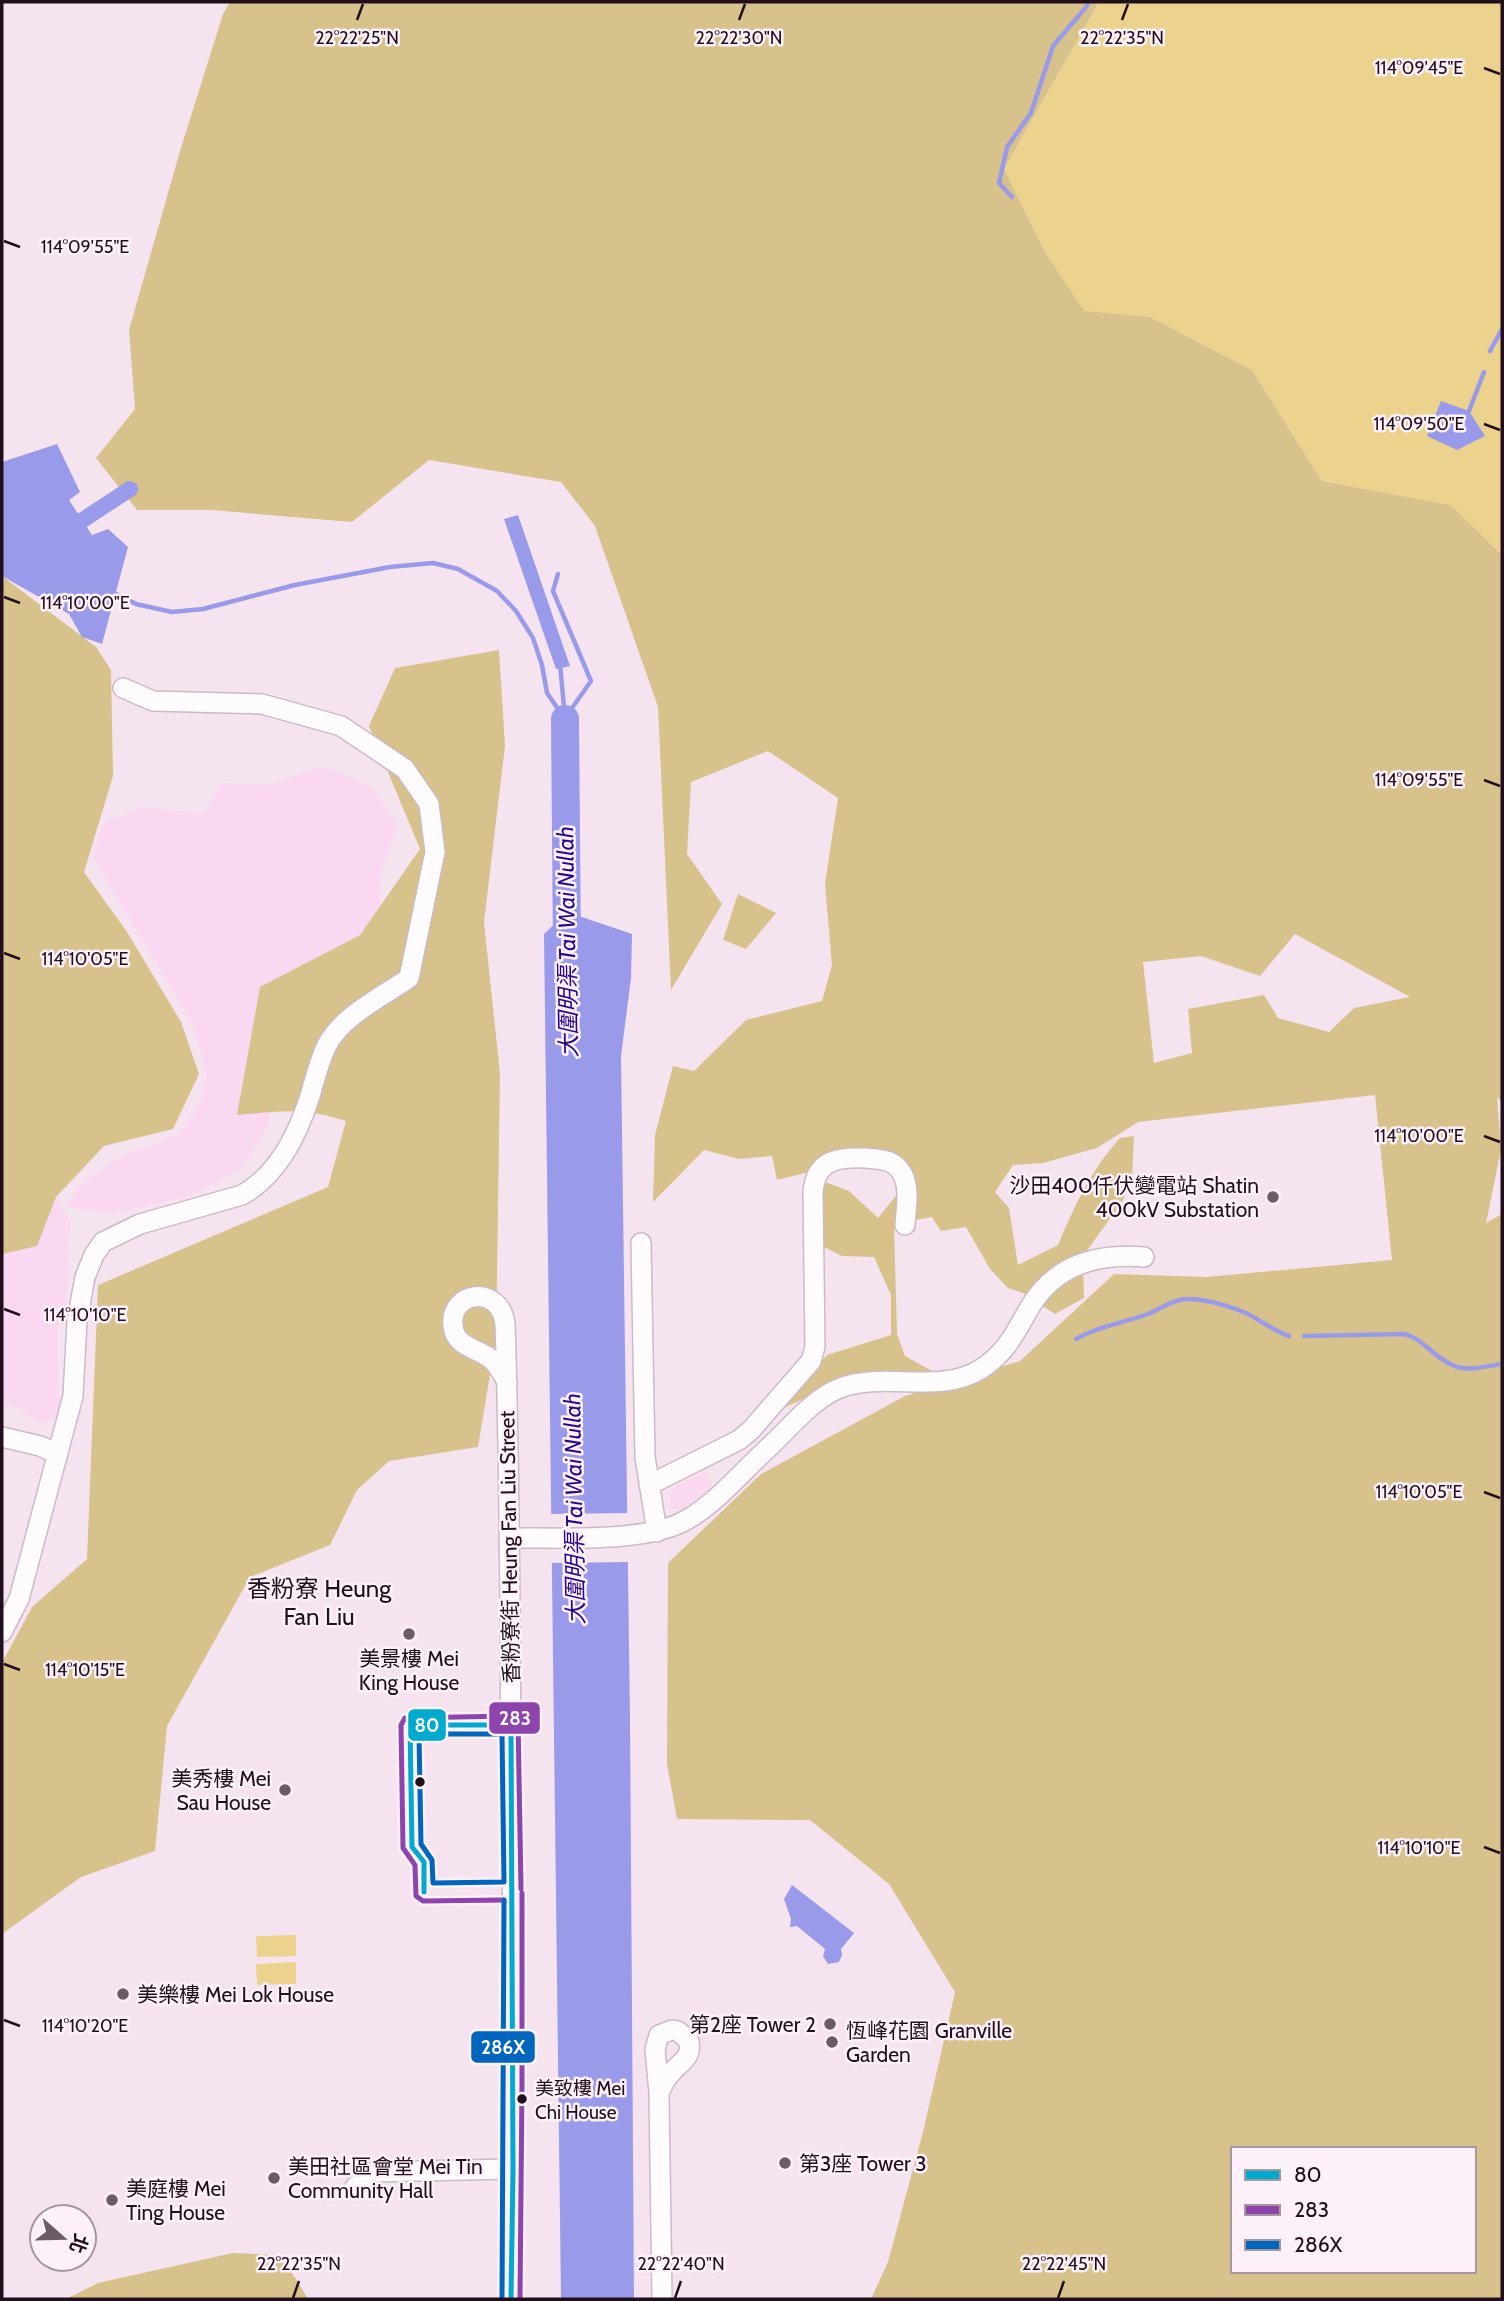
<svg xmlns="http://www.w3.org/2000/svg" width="1504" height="2301" font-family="Cabin,'Noto Sans TC',sans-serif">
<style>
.built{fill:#fad8f1}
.green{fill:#ebd38d}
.forest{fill:#d7c28b;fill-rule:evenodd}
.water{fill:#999bea}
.pier{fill:#f5e4f0}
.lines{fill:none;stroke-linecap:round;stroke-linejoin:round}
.stream{stroke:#999bea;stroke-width:4.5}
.canal{stroke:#999bea;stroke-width:16}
.river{stroke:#999bea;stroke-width:28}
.minor-casing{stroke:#ccbac7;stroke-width:22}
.minor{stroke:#fefbfd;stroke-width:19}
.bus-1-casing{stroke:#fcf1f8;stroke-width:10}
.bus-2-casing{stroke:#fcf1f8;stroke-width:10}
.bus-3-casing{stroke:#fcf1f8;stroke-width:10}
.bus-1{stroke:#00a9ce;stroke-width:5}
.bus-2{stroke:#8e44ad;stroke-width:5}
.bus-3{stroke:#0065bd;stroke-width:5}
.ticks{fill:none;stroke:#220f1d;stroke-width:2.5}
.poi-dot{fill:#6c5a67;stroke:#fcf1f8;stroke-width:2.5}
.bus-dot{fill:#220f1d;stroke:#fcf1f8;stroke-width:2.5}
.labels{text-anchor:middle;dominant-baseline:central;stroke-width:5;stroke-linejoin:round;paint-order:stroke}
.bus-label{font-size:19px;fill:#220f1d;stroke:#fcf1f8;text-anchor:start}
.poi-label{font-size:21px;fill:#220f1d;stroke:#fcf1f8;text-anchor:start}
.street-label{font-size:21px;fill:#220f1d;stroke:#fcf1f8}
.water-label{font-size:23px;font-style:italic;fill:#25058f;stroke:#fcf1f8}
.quarter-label{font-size:24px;fill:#220f1d;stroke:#fcf1f8}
.ticks-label{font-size:18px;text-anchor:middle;fill:#220f1d;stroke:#fcf1f8;stroke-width:5;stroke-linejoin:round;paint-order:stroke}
.line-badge{stroke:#fcf1f8;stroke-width:2.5}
.badge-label{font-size:19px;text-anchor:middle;font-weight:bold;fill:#fff}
</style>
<rect width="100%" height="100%" fill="#f5e4f0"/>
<!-- built -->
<path class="built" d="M324 766 373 789 398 825 384 862 379 883 381 918 272 1063 270 1122 242 1167 190 1196 113 1213 66 1208 80 1186 117 1159 181 1134 200 1103 207 1076 192 1023 93 857 102 824 141 807 204 814 222 783 268 785Z
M50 1188 70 1222 66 1309 58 1326V1384L62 1410 52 1420 39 1422 17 1407 2 1404V1234Z
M706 1471 711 1488 684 1509H677L670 1506V1495L677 1485Z"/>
<!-- green -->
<path class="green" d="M1099 2H1502V555L1451 505 1322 481 1252 370 1150 317 1084 312 1045 252 1004 169Z
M296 1935V1956L257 1957 256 1936Z
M296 1962V1984L257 1985 256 1964Z"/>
<!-- forest -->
<path class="forest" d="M230 2H1099L1004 169 1045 252 1084 311 1150 317 1252 370 1322 481 1451 505 1502 555V1102L1497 1097 1501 1149 1486 1223 1502 1214V2299H871L888 2262 923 2132 955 1992 889 1884 810 1820 677 1819 667 1764 668 1563 761 1474 905 1396 939 1386 865 1371 781 1409 827 1355 891 1335V1295L874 1257 842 1256 812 1241 817 1179 849 1191 878 1218 914 1173 887 1159 849 1148 805 1173 777 1180 772 1156 739 1159 704 1150 653 1202 655 1135 673 1066 694 1071 746 1020 822 1001 832 965 825 884 838 798 768 751 691 782 687 854 722 904 671 990 658 707 595 526 561 482 429 460 352 522 211 510H137L96 458 135 409 129 330 180 151 223 14ZM1295 934 1410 997 1354 1008 1329 1032 1278 1018 1264 995 1188 1009 1192 1053 1154 1063 1143 962 1201 956 1260 976ZM1375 1095 1392 1260 1206 1277 1114 1274 1020 1361 952 1382 905 1356 897 1334 894 1224 932 1217 941 1231 966 1227 990 1269 1008 1288 1023 1293 1055 1314 1084 1298 1083 1256 1122 1202 1132 1180 1134 1136 1120 1138C1091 1170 1075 1205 1058 1245L1018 1265 1009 1208 995 1192 1013 1165 1043 1163 1097 1148 1138 1122ZM1233 2149H1474V2271H1233Z
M2 576 96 647 111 670 113 776 84 872 127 932 181 1022 199 1074 173 1129 104 1146 56 1197 37 1246 2 1254Z
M499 650 505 746 484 922 500 1074 496 1339 478 1447 389 1461 357 1490 330 1545 250 1577 167 1726 155 1851 81 1877 2 1934V1663L32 1607 87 1559 98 1285 328 1187 346 1121C302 1107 282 1111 237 1115L260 987 360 935 420 849 369 726 395 668Z
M738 894 776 913 746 949 723 940Z
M233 2253 281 2255 308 2299H66L98 2283Z"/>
<!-- water -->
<path class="water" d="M1441 401 1469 411 1485 436 1457 450 1427 436Z
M57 444 80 492 69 500 92 535 108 529 128 547 102 644 82 637 69 614 2 576V462Z
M518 515 570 666 556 669 504 519Z
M567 912 632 934 631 978 621 1056 630 1720 634 2299H561L544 934Z
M792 1885 854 1933 841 1949 842 1955 839 1962 828 1964 823 1956 825 1949 797 1926 790 1927 791 1919 784 1899Z"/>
<!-- pier -->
<path class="pier" d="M631 1513V1562L548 1563 547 1514Z"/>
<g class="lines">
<!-- stream -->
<path class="stream" d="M1012 197 999 183 1007 147 1031 113 1053 46 1087 6 1088 2
M1490 351 1502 329
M1469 411 1484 372
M558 574 553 591 591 681 565 718
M112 592 136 604 172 612 203 609 295 585 390 567 433 563 458 569 497 591 516 611 533 638 542 665 547 693 565 719
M560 664 565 718
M1304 1336 1405 1334C1415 1337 1421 1342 1429 1349 1458 1374 1466 1370 1502 1364
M1076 1339C1099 1326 1123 1323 1148 1314 1161 1309 1173 1299 1188 1299 1205 1299 1225 1305 1241 1311 1257 1317 1271 1330 1289 1336"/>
<!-- canal -->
<path class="canal" d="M66 531 130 489"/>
<!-- river -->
<path class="river" d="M565 719 567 951"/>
<defs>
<path id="minor" d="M641 1243 645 1457 657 1532
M507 1382C503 1374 499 1366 492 1360 479 1348 455 1348 453 1326 449 1291 499 1284 505 1323 510 1472 510 1620 511 1769 513 1945 516 2123 511 2299
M2 1437 40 1446 58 1454
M649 1485 739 1440 751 1430 811 1361 815 1347 813 1193C815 1160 837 1157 865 1158 880 1159 895 1159 903 1175 910 1190 906 1209 905 1225
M510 1538C558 1537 647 1544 688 1519 717 1502 742 1472 767 1449 789 1429 812 1399 840 1388 885 1371 940 1395 981 1369 1007 1352 1015 1333 1030 1307 1055 1265 1097 1253 1144 1257
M2 1632 19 1599 73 1396 77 1321 85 1277 94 1255 103 1242 140 1224 242 1195C278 1175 298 1134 310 1096 315 1079 319 1061 327 1045 343 1015 382 997 409 978L435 852 429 804 405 769 341 726 262 704 153 701 123 688
M659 2093C662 2086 665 2079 671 2073 681 2061 692 2059 689 2041L678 2031 672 2030 659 2035 655 2049 659 2093 662 2299
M355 2187 372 2172 513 2169"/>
</defs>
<!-- minor casing -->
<use href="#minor" class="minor-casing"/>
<!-- minor -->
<use href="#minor" class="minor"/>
<defs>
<path id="bus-1" d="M511 1725 513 2169 511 2299
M424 1892V1862L412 1847 410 1725H511"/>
<path id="bus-2" d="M504 1900 423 1901 416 1896 415 1865 403 1848 401 1725 405 1718 511 1716 518 1720 521 1889
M520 2299 522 2084V1893"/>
<path id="bus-3" d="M419 1734H502L504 1882 433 1883 432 1860 421 1844Z
M502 2299 504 1900"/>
</defs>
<!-- bus-1 casing -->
<use href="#bus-1" class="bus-1-casing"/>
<!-- bus-2 casing -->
<use href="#bus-2" class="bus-2-casing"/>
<!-- bus-3 casing -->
<use href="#bus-3" class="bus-3-casing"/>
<!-- bus-1 -->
<use href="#bus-1" class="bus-1"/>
<!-- bus-2 -->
<use href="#bus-2" class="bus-2"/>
<!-- bus-3 -->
<use href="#bus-3" class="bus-3"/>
</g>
<!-- ticks -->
<path class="ticks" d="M357 20 363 4M739 20 745 4M1122 20 1128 4M1484 68 1500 74M4 241 20 247M1484 424 1500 430M4 597 20 603M1484 780 1500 786M4 953 20 959M1484 1136 1500 1142M4 1309 20 1315M1484 1492 1500 1498M4 1664 20 1670M1484 1847 1500 1853M4 2020 20 2026M293 2298 299 2281M675 2298 681 2281M1058 2298 1064 2281"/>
<!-- markers -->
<g class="poi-dot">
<circle cx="1273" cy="1197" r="7"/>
<circle cx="409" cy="1634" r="7"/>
<circle cx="285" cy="1790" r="7"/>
<circle cx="123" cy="1994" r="7"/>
<circle cx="830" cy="2024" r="7"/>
<circle cx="832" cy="2042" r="7"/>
<circle cx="785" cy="2163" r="7"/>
<circle cx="274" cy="2178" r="7"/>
<circle cx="112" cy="2200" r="7"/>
</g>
<g class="bus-dot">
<circle cx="420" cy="1782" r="6"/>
<circle cx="522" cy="2099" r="6"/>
</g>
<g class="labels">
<!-- bus labels -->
<g class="bus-label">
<text x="535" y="2088">美致樓 Mei<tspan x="535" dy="24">Chi House</tspan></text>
</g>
<!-- poi labels -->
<g class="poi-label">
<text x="1259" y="1185" text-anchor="end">沙田400仟伏變電站 Shatin<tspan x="1259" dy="24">400kV Substation</tspan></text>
<text x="409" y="1658" text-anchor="middle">美景樓 Mei<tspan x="409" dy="24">King House</tspan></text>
<text x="271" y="1778" text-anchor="end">美秀樓 Mei<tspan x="271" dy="24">Sau House</tspan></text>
<text x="137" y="1994">美樂樓 Mei Lok House</text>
<text x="816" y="2024" text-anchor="end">第2座 Tower 2</text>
<text x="846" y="2030">恆峰花園 Granville<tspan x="846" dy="24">Garden</tspan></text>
<text x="799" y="2163">第3座 Tower 3</text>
<text x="288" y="2166">美田社區會堂 Mei Tin<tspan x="288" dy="24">Community Hall</tspan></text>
<text x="126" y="2188">美庭樓 Mei<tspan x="126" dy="24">Ting House</tspan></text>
</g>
<!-- street labels -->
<g class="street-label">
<text transform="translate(509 1547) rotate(-91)">香粉寮街 Heung Fan Liu Street</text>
</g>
<!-- water labels -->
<g class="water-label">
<text transform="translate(567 942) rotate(-91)">大圍明渠 Tai Wai Nullah</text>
<text transform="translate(574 1509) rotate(-91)">大圍明渠 Tai Wai Nullah</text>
</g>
<!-- quarter labels -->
<g class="quarter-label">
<text x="319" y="1588">香粉寮 Heung<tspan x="319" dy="28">Fan Liu</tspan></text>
</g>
</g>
<g class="ticks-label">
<text x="357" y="44">22°22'25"N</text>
<text x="739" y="44">22°22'30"N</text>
<text x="1122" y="44">22°22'35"N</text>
<text x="1419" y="74">114°09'45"E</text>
<text x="85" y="253">114°09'55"E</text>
<text x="1419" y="430">114°09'50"E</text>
<text x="85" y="609">114°10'00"E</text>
<text x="1419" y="786">114°09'55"E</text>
<text x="85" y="965">114°10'05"E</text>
<text x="1419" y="1142">114°10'00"E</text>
<text x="85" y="1321">114°10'10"E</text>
<text x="1419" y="1498">114°10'05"E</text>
<text x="85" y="1676">114°10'15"E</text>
<text x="1419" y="1854">114°10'10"E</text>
<text x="85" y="2032">114°10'20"E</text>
<text x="299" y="2270">22°22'35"N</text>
<text x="681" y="2270">22°22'40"N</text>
<text x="1064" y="2270">22°22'45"N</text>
</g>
<g class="line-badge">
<rect x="488" y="1701" width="53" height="34" rx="7" fill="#8e44ad"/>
<rect x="407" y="1708" width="40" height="34" rx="7" fill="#00a9ce"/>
<rect x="470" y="2030" width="66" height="34" rx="7" fill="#0065bd"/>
</g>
<g class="badge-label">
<text x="515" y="1725">283</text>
<text x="427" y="1732">80</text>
<text x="503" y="2054">286X</text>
</g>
<!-- border -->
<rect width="1504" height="2301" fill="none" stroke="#220f1d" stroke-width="7"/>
<!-- legend -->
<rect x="1231" y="2147" width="245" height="126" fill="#fcf1f8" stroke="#a597a0" stroke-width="2"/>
<rect x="1245" y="2170" width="35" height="10" fill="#00a9ce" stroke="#a597a0" stroke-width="2"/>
<text x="1294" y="2182" font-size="21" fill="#220f1d">80</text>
<rect x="1245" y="2205" width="35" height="10" fill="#8e44ad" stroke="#a597a0" stroke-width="2"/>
<text x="1294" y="2217" font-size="21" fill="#220f1d">283</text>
<rect x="1245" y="2240" width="35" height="10" fill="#0065bd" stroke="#a597a0" stroke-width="2"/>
<text x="1294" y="2252" font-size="21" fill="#220f1d">286X</text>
<!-- north arrow -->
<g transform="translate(63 2238) rotate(110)"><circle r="33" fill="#fcf1f8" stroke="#a597a0" stroke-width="2"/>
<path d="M0-5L12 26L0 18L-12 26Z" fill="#6c5a67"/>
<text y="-10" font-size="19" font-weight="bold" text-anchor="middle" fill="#220f1d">北</text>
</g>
</svg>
